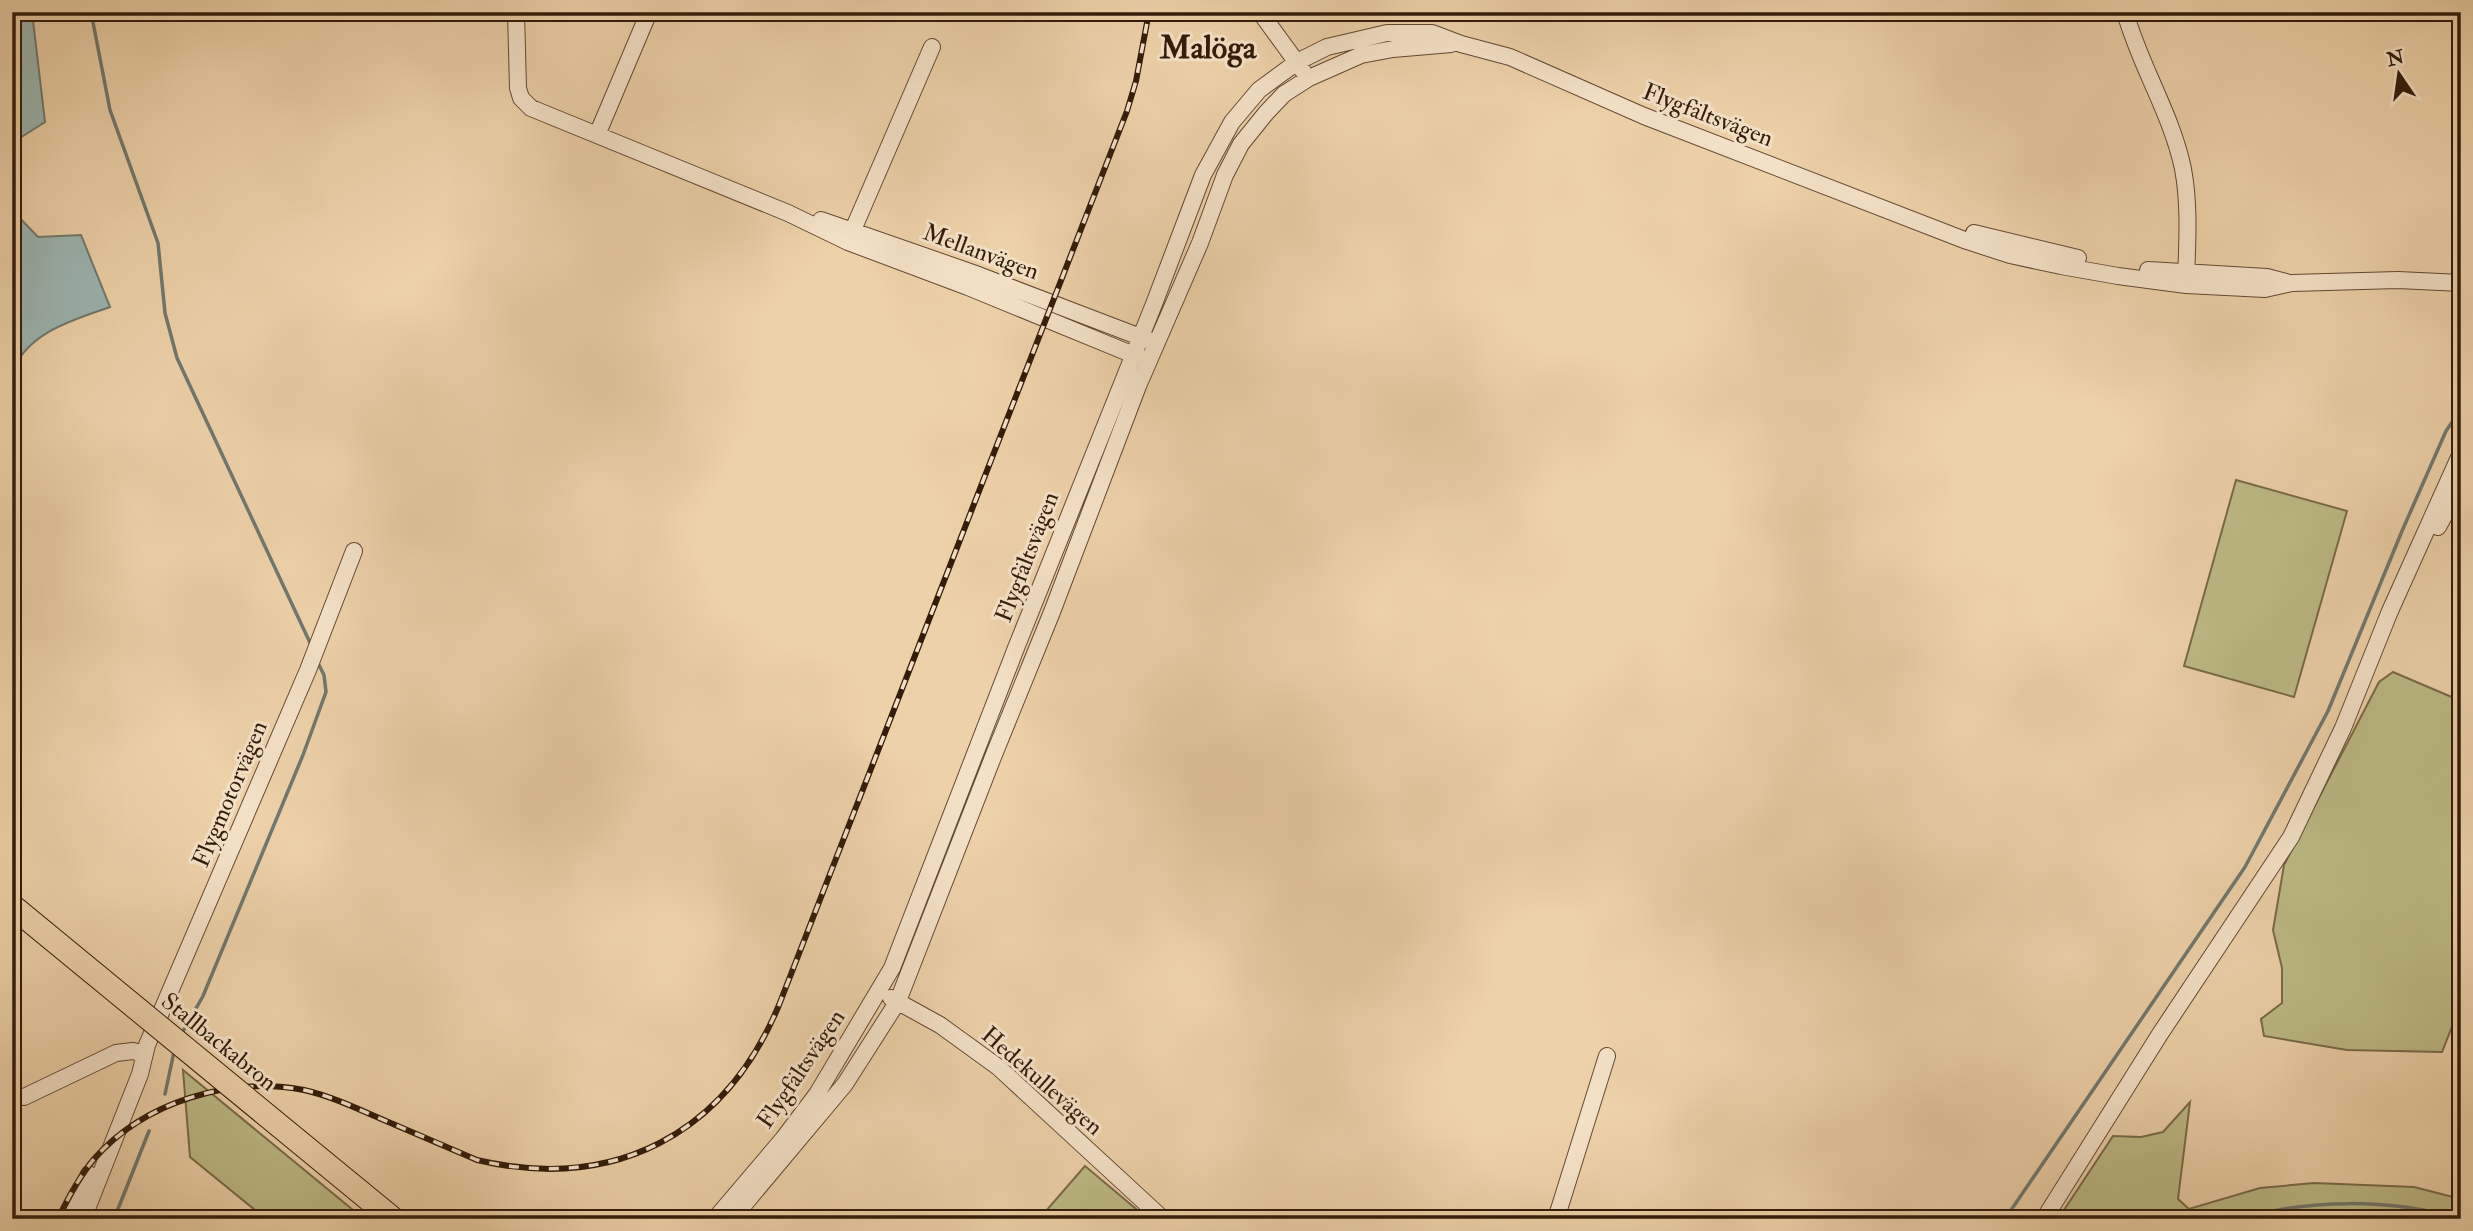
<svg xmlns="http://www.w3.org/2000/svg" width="2473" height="1231" font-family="'IM FELL Double Pica',serif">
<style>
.green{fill:#bcba85;stroke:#786b48;stroke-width:2}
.water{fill:#9bb5b1;stroke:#71786e;stroke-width:2}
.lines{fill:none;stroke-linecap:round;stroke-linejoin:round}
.stream{stroke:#71786e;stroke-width:3.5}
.minor-casing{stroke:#624932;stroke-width:18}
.minor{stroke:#f3e1c7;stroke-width:16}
.rail-casing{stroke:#331c0a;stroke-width:6}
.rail{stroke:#f3e1c7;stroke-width:3.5;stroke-dasharray:10;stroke-linecap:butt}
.highway-bridge-casing{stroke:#331c0a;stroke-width:25;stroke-linecap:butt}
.highway-bridge{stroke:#edd1a9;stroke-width:23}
.labels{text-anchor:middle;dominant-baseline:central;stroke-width:6;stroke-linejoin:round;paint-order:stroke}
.street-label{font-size:24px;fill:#331c0a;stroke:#f3e1c7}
.district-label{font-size:32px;font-weight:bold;fill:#331c0a;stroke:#f3e1c7}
</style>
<rect width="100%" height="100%" fill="#edd1a9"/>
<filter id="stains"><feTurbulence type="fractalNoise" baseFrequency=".00286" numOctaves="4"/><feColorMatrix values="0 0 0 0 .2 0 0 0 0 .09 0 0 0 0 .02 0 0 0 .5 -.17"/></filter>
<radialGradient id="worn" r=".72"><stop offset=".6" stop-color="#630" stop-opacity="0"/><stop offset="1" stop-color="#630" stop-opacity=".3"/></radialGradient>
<!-- green -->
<path class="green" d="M2236 480 2347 511 2294 697 2184 666Z
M2393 672 2461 701V1004L2442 1052 2347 1050 2264 1036 2261 1019 2282 1003V968L2273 930 2284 865 2379 682Z
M183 1070 364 1219H266L190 1157Z
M2190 1102 2178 1199 2189 1209 2260 1188 2314 1183 2414 1187 2461 1199V1219H2058L2113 1136 2141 1137 2163 1132Z
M1085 1166 1148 1219H1039Z"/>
<!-- water -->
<path class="water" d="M12 12H32L45 122 12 143Z
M12 210 38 237 81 235 110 307C73 320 28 332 12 372Z"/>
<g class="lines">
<!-- stream -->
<path class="stream" d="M91 12 110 110 158 243 165 313 177 358 312 647
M181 1035 203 996 303 755 326 692 324 675 317 661
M165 1094 174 1052
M114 1219 149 1131
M2005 1219 2245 867 2328 711 2402 531 2446 431 2461 409
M2237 1219C2309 1199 2389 1198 2461 1219"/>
<defs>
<path id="minor" d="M516 12 518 88 521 98 531 108 788 213 848 242 968 287 1141 358
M1260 12 1303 71
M2125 12C2140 66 2172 115 2183 169 2190 206 2187 245 2186 282
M597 135 649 12
M821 220 973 273 1148 340
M1974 233 2078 258
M849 239 932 47
M2148 270 2267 277 2286 282
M2438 527 2461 485
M891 998 940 1025 998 1067 1163 1219
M24 1097 116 1053 133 1051 144 1054
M70 1219 89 1174
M83 1219 140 1074 147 1045 308 670 354 551
M715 1219 783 1139 817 1094 892 968 1016 648 1154 304 1203 175 1232 122 1259 90 1297 62 1327 47 1387 33H1432L1461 44 1510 57 1644 116 1967 241 2010 255 2061 266 2118 276 2186 285 2265 289 2292 283 2398 280 2461 283
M732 1219 845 1084 898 1001 993 757 1052 612 1138 386 1200 243 1225 175 1241 144 1266 113 1284 94 1309 78 1361 55 1393 49 1451 44
M1556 1219 1607 1056
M2044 1219 2160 1034 2291 837 2343 728 2390 611 2461 453"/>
</defs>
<!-- minor casing -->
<use href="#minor" class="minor-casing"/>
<!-- minor -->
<use href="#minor" class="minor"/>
<defs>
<path id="rail" d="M58 1219C68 1198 79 1177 94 1159 144 1102 229 1076 304 1090 330 1096 354 1107 379 1118 412 1132 445 1146 477 1160 614 1192 725 1135 779 1005L1127 111 1136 81 1149 12"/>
</defs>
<!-- rail casing -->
<use href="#rail" class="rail-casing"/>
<!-- rail -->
<use href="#rail" class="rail"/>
<defs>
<path id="highway-bridge" d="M12 906 393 1219"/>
</defs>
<!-- highway-bridge casing -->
<use href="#highway-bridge" class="highway-bridge-casing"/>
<!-- highway-bridge -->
<use href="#highway-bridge" class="highway-bridge"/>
</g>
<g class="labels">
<!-- street labels -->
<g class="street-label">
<text transform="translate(1708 115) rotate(21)">Flygfältsvägen</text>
<text transform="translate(981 252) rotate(20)">Mellanvägen</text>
<text transform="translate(1027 557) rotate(-69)">Flygfältsvägen</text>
<text transform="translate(230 794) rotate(-67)">Flygmotorvägen</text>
<text transform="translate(219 1042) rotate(39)">Stallbackabron</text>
<text transform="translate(801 1069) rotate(-56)">Flygfältsvägen</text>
<text transform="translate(1042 1081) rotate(41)">Hedekullevägen</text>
</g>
<!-- district labels -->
<g class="district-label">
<text x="1208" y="48">Malöga</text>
</g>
</g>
<!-- margin -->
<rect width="2473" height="1231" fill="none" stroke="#edd1a9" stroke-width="42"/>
<rect x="14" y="14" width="2445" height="1203" fill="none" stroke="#331c0a" stroke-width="3.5"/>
<rect x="21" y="21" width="2431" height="1189" fill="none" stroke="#331c0a" stroke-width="2"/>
<!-- north arrow -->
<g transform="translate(2399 74) rotate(347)" stroke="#f3e1c7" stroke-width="5" paint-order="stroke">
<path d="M0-5L12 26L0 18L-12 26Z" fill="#331c0a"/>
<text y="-10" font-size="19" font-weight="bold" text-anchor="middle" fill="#331c0a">N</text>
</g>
<rect width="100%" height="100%" filter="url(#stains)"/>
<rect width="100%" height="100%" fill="url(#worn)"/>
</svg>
